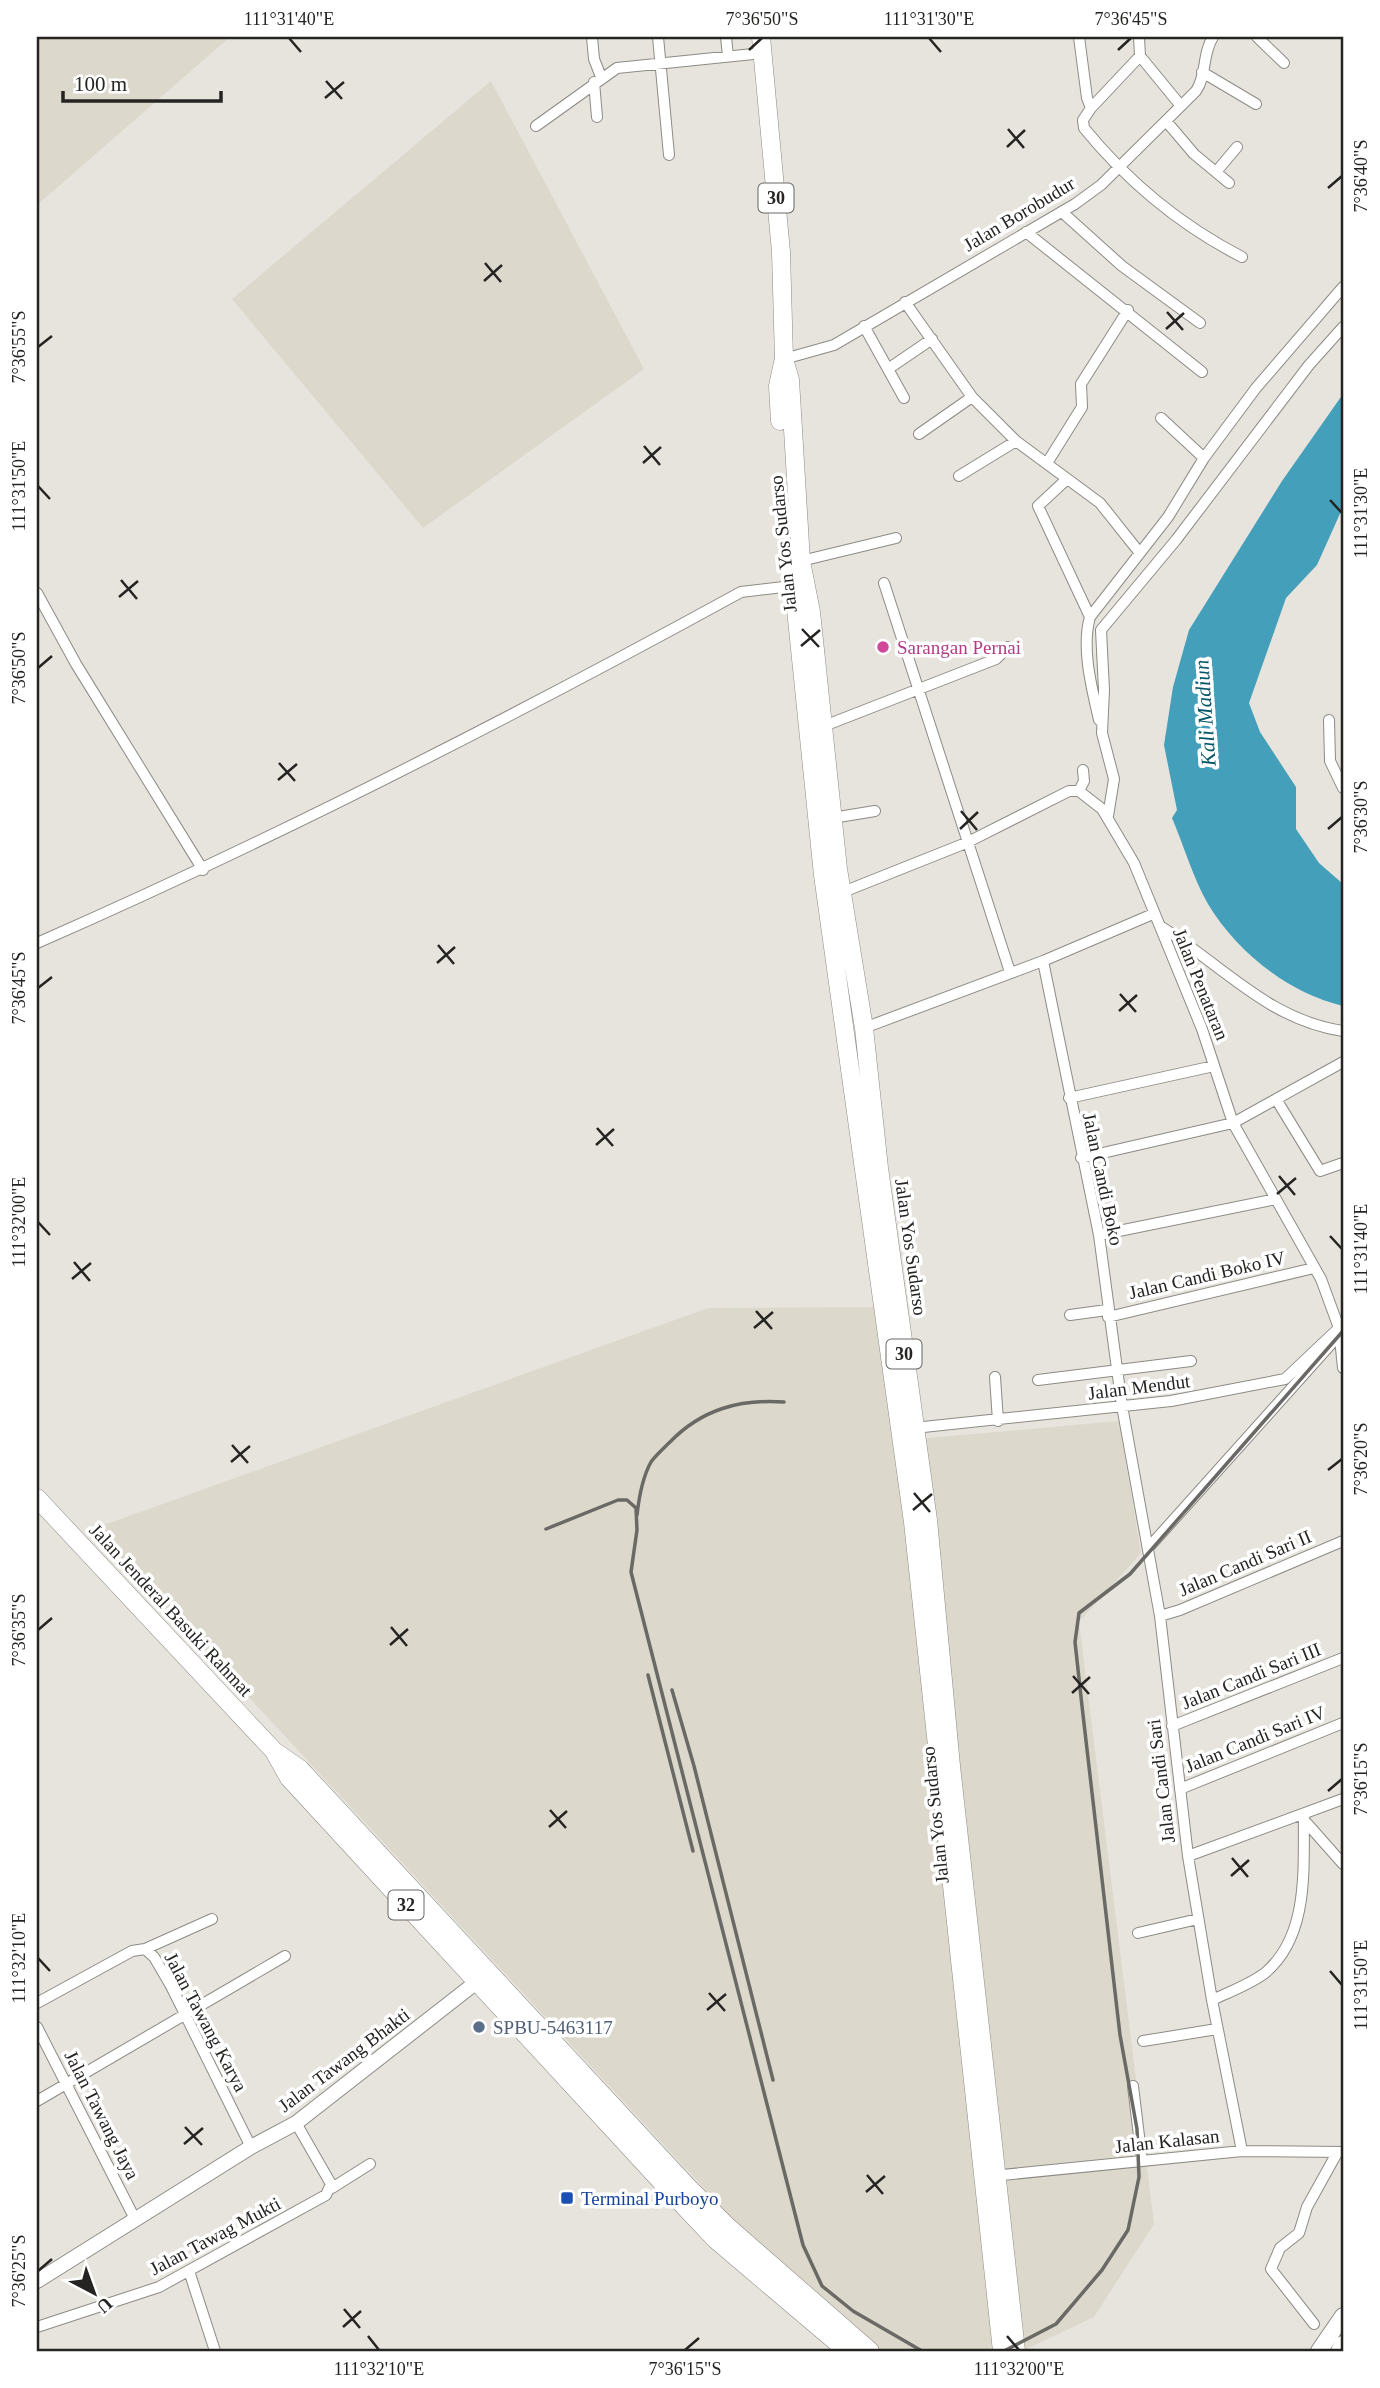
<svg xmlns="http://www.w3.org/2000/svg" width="1380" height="2388" font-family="'Times New Roman',serif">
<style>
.built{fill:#ddd8cc}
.water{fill:#439fba}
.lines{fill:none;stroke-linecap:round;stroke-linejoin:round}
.minor-casing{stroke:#8d8b85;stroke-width:12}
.tertiary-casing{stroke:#8d8b85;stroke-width:16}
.secondary-casing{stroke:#8d8b85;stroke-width:18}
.trunk-casing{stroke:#8d8b85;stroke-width:19}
.minor{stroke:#fff;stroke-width:10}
.tertiary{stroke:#fff;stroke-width:14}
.secondary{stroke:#fff;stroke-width:16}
.trunk{stroke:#fff;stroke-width:18}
.rail{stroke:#6a6965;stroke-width:3.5}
.ticks{fill:none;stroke:#252422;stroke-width:2.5}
.hotel-dot{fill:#d1479c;stroke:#fff;stroke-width:2.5}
.service-dot{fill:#5c6f8a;stroke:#fff;stroke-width:2.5}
.transit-dot{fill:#1a4fb4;stroke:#fff;stroke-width:2.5}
.labels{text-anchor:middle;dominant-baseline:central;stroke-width:7;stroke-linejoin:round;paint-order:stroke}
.shield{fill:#fff;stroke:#666664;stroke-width:2}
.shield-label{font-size:18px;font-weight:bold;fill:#252422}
.street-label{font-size:19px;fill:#252422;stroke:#fff}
.hotel-label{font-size:19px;fill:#b23c85;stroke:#fff;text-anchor:start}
.service-label{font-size:19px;fill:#4e5e75;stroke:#fff;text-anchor:start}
.transit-label{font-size:19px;fill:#164399;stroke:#fff;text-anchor:start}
.water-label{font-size:21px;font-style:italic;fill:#045669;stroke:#fff}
.neatline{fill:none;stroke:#252422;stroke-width:2.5}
.ticks-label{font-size:18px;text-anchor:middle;fill:#252422}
</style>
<rect width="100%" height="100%" fill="#e6e4dd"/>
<!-- built -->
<path class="built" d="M37 37H230L37 205Z
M491 81 644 369 423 528 232 299Z
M881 1307 895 1441 1119 1421 1141 1553 1079 1622 1154 2224 1094 2317 1022 2351H881L752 2240 93 1529 708 1308Z"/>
<!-- water -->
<path class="water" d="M1343 394V507L1317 565 1286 598 1249 703 1260 732 1296 787V829L1319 863 1343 884V1006C1288 993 1237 952 1208 904 1193 878 1184 846 1172 818L1177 810 1164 745 1173 687 1189 630 1282 481Z"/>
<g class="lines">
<defs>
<path id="minor" d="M592 37 594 59 601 77
M658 37 669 155
M726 37 728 56
M1079 37 1087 98 1091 108 1140 56 1139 37
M1257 37 1284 63
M1140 56 1181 106
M1202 72 1256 104
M594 82 597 117
M1091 108 1083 120 1084 128C1128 182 1180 225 1242 257
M1166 121 1194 154 1229 183
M536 126 617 68 763 53
M1216 172 1237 147
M1062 212 1122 266 1200 323
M1026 232 1202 372
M905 302 972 397 1016 441 1100 503 1139 552
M864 326 904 398
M784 359 834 345 1075 204 1101 185 1196 91C1207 75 1202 54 1213 37
M888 369 932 339
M919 434 972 397
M1204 458 1256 388 1343 287
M1047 463 1082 407 1081 384 1128 310
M959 476 1016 441
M1067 479 1038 506 1090 617
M801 561 896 538
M884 583 1010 972
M37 593 76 664 203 870
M1099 720C1092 689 1081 648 1090 617L1168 517 1204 458 1161 418
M1329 720 1330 761 1343 788
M824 726 996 659 1008 647
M1079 791 1084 781 1083 770
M1108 816 1114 779 1102 733 1104 690 1101 630 1176 540 1309 365 1343 327
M832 818 875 811
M843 892 966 843 1069 791H1079L1102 809 1134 863 1202 1029 1233 1123 1321 1279 1339 1328 1343 1368
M1160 926C1221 964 1268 1020 1343 1031
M37 943C277 838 511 718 741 592L792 586
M1043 961 1099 1235 1122 1406 1160 1616 1188 1856 1212 2000 1242 2151
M864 1028 1043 961 1153 914
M1069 1098 1214 1066
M1276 1099 1320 1171 1343 1163
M1081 1158 1233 1123 1343 1062
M1099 1235 1276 1199
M1070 1315 1107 1310
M1108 1317 1314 1268
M995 1377 998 1421
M1038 1380 1191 1361
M914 1428 1171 1401 1285 1379 1341 1326
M1150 1546 1332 1343 1333 1334
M1160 1616 1180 1610 1343 1541
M1172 1726 1343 1658
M1180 1789 1343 1723
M1304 1820 1343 1864
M1188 1856 1343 1799
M1138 1933 1198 1919
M145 1949 212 1919
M1212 2000C1229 1992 1249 1985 1265 1973 1310 1935 1303 1867 1304 1814
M37 2003 132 1951 145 1949 154 1957 171 1986 251 2147
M37 2027 135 2219
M1143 2041 1217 2029
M1133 2086 1142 2161
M37 2101 285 1956
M992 2176 1242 2151 1343 2152
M332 2188 370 2164
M189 2271 215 2351
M1314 2324 1271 2269 1280 2248 1299 2233 1307 2207 1337 2153
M37 2327 159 2287 326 2195 331 2184 296 2123"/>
<path id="tertiary" d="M37 2281 251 2147 296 2123 483 1977"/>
<path id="secondary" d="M1319 2351 1343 2316
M1339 2351 1343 2344"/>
<path id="trunk" d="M761 37 781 252 784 359 790 380 801 561 811 612 838 869 864 1028 879 1168 928 1520 951 1766 1016 2351
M780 421 778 386 783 363
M790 550 823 875 913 1522 1002 2351
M37 1498 274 1751 300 1769 687 2186 728 2227 870 2351
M275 1753 289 1778 680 2202 716 2240 847 2351"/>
</defs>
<!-- minor casing -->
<use href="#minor" class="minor-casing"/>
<!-- tertiary casing -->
<use href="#tertiary" class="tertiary-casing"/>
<!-- secondary casing -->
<use href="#secondary" class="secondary-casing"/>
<!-- trunk casing -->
<use href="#trunk" class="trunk-casing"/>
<!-- minor -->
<use href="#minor" class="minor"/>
<!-- tertiary -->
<use href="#tertiary" class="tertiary"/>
<!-- secondary -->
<use href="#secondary" class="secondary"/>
<!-- trunk -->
<use href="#trunk" class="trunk"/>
<!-- rail -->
<path class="rail" d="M637 1515C639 1497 642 1478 651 1462 656 1455 664 1448 670 1442 702 1409 740 1399 784 1402
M546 1529 618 1500H627L636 1508 637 1530 631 1572 803 2245 822 2286 853 2311 922 2351
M648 1675 693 1851
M672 1690 694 1766 773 2080
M1004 2351 1056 2324 1102 2270 1128 2230 1139 2177 1137 2129 1120 2035 1082 1706 1075 1642 1079 1613 1130 1574 1343 1331"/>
</g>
<!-- ticks -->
<path class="ticks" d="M289 38 301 52M929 38 941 52M749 50 762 38M1118 50 1131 38M326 81 342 99M325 98 344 82M1008 129 1024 148M1007 147 1025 130M1328 188 1342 176M485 263 501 282M484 281 502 265M1167 312 1183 330M1166 329 1184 313M38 347 52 336M644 446 660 465M643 463 661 447M38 486 50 499M1330 500 1342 513M121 580 137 599M119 597 138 581M802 629 819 647M801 646 820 630M38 668 52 656M279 763 295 781M278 780 297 764M961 811 977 830M960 829 978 812M1328 829 1342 817M438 945 454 964M437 963 455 947M38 988 52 977M1120 994 1136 1012M1119 1011 1137 995M597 1128 613 1146M596 1145 614 1129M1279 1176 1295 1195M1277 1194 1296 1178M38 1222 50 1235M1330 1236 1342 1249M74 1262 90 1281M72 1279 91 1263M756 1311 772 1329M754 1328 773 1312M232 1445 248 1463M231 1462 250 1446M1328 1470 1342 1459M914 1493 930 1512M913 1510 932 1494M391 1627 407 1646M38 1630 52 1618M390 1645 408 1629M1073 1676 1089 1694M1072 1693 1090 1677M1328 1791 1342 1779M550 1810 566 1828M549 1827 567 1811M1232 1858 1248 1877M1231 1876 1249 1860M38 1958 50 1971M1330 1971 1342 1985M709 1993 725 2011M707 2010 726 1994M185 2127 202 2145M184 2144 203 2128M867 2175 883 2194M866 2192 885 2176M38 2271 52 2259M344 2309 360 2328M343 2327 361 2311M368 2336 379 2350M1007 2336 1019 2350M685 2350 699 2338"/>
<!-- markers -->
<circle class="hotel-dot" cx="883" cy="647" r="7"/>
<circle class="service-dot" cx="479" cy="2027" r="7"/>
<rect class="transit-dot" x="560" y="2191" width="14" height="14" rx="3.5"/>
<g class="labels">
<!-- shield labels -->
<g class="shield">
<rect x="758.5" y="183.5" width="35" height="29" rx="5"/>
<rect x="886.5" y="1339.5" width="35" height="29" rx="5"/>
<rect x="388.5" y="1890.5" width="35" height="29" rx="5"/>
</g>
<g class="shield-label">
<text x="776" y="198">30</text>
<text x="904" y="1354">30</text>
<text x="406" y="1905">32</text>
</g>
<!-- street labels -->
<g class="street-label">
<text transform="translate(1019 214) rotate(-31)">Jalan Borobudur</text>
<text transform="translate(783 544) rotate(-96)">Jalan Yos Sudarso</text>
<text transform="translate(1201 984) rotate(68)">Jalan Penataran</text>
<text transform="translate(1103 1179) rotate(78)">Jalan Candi Boko</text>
<text transform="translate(911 1247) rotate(82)">Jalan Yos Sudarso</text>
<text transform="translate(1207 1275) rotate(-13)">Jalan Candi Boko IV</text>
<text transform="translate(1139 1387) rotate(-7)">Jalan Mendut</text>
<text transform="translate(1245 1563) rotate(-23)">Jalan Candi Sari II</text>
<text transform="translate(171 1610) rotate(47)">Jalan Jenderal Basuki Rahmat</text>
<text transform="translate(1251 1676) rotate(-22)">Jalan Candi Sari III</text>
<text transform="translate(1255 1739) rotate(-22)">Jalan Candi Sari IV</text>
<text transform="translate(1161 1781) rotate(-97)">Jalan Candi Sari</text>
<text transform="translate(935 1815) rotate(-96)">Jalan Yos Sudarso</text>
<text transform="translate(206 2022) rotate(62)">Jalan Tawang Karya</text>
<text transform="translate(344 2060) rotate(-37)">Jalan Tawang Bhakti</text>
<text transform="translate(102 2115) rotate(63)">Jalan Tawang Jaya</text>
<text transform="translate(1167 2141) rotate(-6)">Jalan Kalasan</text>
<text transform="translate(215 2236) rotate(-28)">Jalan Tawag Mukti</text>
</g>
<!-- hotel labels -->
<g class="hotel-label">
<text x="897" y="647">Sarangan Pernai</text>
</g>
<!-- service labels -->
<g class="service-label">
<text x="493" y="2027">SPBU-5463117</text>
</g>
<!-- transit labels -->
<g class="transit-label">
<text x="581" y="2198">Terminal Purboyo</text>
</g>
<!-- water labels -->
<g class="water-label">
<text transform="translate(1205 713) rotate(-94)">Kali Madiun</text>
</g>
</g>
<!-- border -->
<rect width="1380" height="2388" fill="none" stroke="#ffffff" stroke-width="77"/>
<!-- north arrow -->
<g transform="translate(94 2293) rotate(139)" stroke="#ffffff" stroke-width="5" paint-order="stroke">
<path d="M0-5L12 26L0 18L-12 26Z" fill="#252422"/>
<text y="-10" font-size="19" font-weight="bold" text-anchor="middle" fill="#252422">U</text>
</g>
<!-- scale -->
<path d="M63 91v10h158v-10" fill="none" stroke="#252422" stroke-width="3.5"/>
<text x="74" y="91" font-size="21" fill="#252422" stroke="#ffffff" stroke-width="5" paint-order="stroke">100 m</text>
<rect x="38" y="38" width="1304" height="2312" class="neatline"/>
<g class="ticks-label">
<text x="289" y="25">111°31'40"E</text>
<text x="762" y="25">7°36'50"S</text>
<text x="929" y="25">111°31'30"E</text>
<text x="1131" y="25">7°36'45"S</text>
<text transform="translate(1361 176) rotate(-90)" y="6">7°36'40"S</text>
<text transform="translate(19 347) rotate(-90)" y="6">7°36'55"S</text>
<text transform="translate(19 486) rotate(-90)" y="6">111°31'50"E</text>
<text transform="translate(1361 513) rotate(-90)" y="6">111°31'30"E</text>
<text transform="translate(19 668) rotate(-90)" y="6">7°36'50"S</text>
<text transform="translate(1361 817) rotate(-90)" y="6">7°36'30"S</text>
<text transform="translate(19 988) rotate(-90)" y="6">7°36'45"S</text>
<text transform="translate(19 1222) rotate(-90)" y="6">111°32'00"E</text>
<text transform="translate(1361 1249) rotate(-90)" y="6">111°31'40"E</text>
<text transform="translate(1361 1459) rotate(-90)" y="6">7°36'20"S</text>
<text transform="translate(19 1630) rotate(-90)" y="6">7°36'35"S</text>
<text transform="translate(1361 1779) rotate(-90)" y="6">7°36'15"S</text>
<text transform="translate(19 1958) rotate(-90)" y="6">111°32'10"E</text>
<text transform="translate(1361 1985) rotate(-90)" y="6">111°31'50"E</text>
<text transform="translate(19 2271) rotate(-90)" y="6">7°36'25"S</text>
<text x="379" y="2375">111°32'10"E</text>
<text x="685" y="2375">7°36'15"S</text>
<text x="1019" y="2375">111°32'00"E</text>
</g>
</svg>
